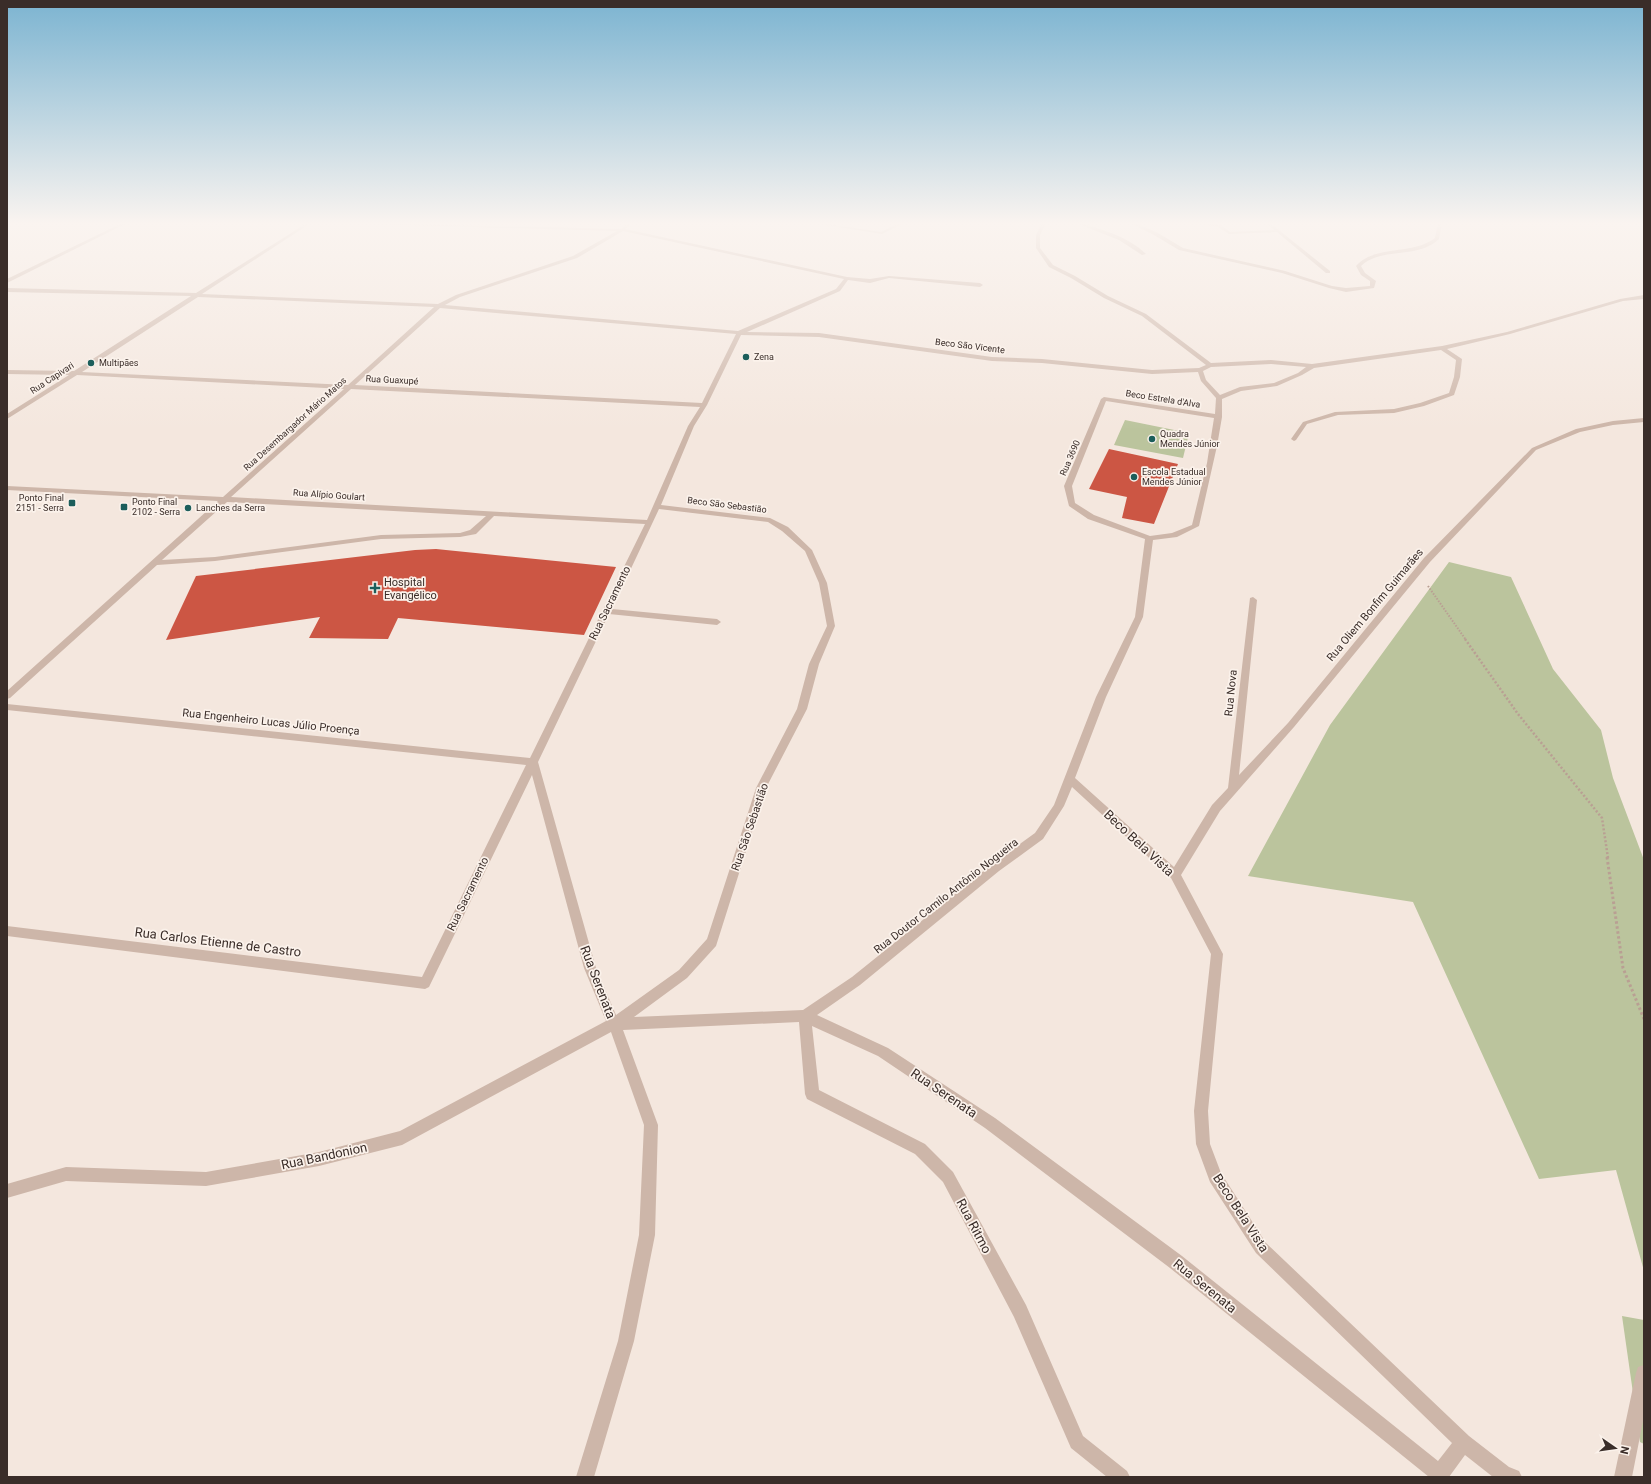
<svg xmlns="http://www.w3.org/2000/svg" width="1651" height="1484" font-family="Roboto,sans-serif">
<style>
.green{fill:#bbc49d}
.building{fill:#cc5644}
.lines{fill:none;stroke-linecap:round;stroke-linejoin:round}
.path-far2{stroke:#b99f93;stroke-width:2;stroke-dasharray:1.5 1.5;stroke-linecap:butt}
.path-far1{stroke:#b99f93;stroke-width:2.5;stroke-dasharray:2 2;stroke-linecap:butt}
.path{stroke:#b99f93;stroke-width:3;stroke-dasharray:2.5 2.5;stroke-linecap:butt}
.minor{fill:#cdb6a9;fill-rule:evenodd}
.poi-dot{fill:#1c5e5b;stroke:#fbf2eb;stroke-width:1.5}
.labels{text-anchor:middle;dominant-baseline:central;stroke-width:3.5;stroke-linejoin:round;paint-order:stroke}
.far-street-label{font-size:9px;fill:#3a2d29;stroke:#fbf2eb}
.far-poi-label{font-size:9px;fill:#3a2d29;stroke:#fbf2eb;text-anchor:start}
.poi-label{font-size:11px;fill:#3a2d29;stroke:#fbf2eb;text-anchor:start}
.street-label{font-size:11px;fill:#3a2d29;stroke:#fbf2eb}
.near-street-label{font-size:13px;fill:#3a2d29;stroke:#fbf2eb}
</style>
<rect width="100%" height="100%" fill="#f4e7de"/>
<!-- green -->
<path class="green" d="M1125 420 1189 433 1183 458 1114 445Z
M1449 562 1511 577 1553 669 1601 730 1613 778 1644 860V1271L1616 1170 1539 1179 1413 902 1248 876 1330 725Z
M1622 1316 1644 1320V1444L1640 1442Z"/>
<!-- building -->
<path class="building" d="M1109 449 1178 464 1154 524 1122 518 1127 497 1089 489Z
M436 549 616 567 584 635 398 618 388 639 309 638 320 617 166 640 196 576 415 550Z"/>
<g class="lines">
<!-- path-far2 -->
<path class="path-far2" d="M1428 586 1466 640"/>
<!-- path-far1 -->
<path class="path-far1" d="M1465 639 1518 714 1602 818 1608 858"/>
<!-- path -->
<path class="path" d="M1607 857 1623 968 1644 1019"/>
<!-- minor -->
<path class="minor" d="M122 223H127L7 283V279Z
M307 223H311L202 294 438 304 456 295 573 256 617 231 365 224 363 223 621 229 628 223H632L625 229 847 277 870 279 889 276 980 283 983 285 980 287 889 278 870 283 848 280 840 291 747 332 819 333 992 357 1042 359 1152 370 1199 368 1206 365 1142 316 1104 298 1071 278 1049 267 1036 248V235L1042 223H1046L1040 235V248L1053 265 1075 276 1108 296 1146 314 1211 363 1271 360 1312 364 1442 346 1507 332 1620 299 1644 295V299L1623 301 1510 334 1447 349 1462 359 1460 377 1454 395 1424 406 1394 413 1338 415 1307 424 1296 440 1294 441 1291 439 1303 422 1335 412 1394 409 1420 403 1449 393 1454 377 1456 360 1441 350 1314 368 1302 375 1277 386 1241 391 1222 399V417L1217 446 1199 526 1177 537 1153 540 1143 617 1106 697 1075 778 1174 867 1212 805 1228 788 1250 598 1253 597 1257 600 1239 775 1288 723 1424 558 1532 448 1576 429 1613 421 1644 418V422L1613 425 1580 432 1536 450 1430 562 1294 727 1220 811 1181 875 1223 954 1208 1111 1210 1144 1221 1173 1266 1243 1469 1436 1509 1467 1519 1471 1522 1477H1493L1465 1455 1449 1477H1429L1170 1268 985 1128 878 1056 812 1026 819 1090 925 1144 953 1172 1026 1305 1083 1436 1127 1471 1130 1477H1107L1071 1448 1014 1317 943 1182 915 1154 807 1099 805 1094 799 1022 623 1030 658 1125 655 1235 634 1341 594 1477H576L618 1341 639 1235 644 1125 611 1032 402 1145 319 1166 206 1186 66 1181 7 1198V1184L66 1167 206 1172 319 1152 400 1131 606 1021 584 968 532 775 429 987 425 989 7 936V926L422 977 526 765 7 710V704L530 758 645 524 494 516 476 534 460 537 381 539 215 561 157 565 10 698 7 699V691L218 501 7 490V486L223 497 344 389 77 375 7 419V414L69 375 7 374V370L74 371 191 296 7 292V288L196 293ZM623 231 844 279 836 289 738 331 445 305 460 297 577 258ZM198 297 434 307 348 385 82 372ZM440 308 736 334 702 403 355 385ZM741 335 819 337 992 361 1042 363 1152 374 1198 372 1201 381 1216 398 1215 414 1104 397 1101 399 1064 486 1069 506 1088 519 1145 539 1135 617 1096 697 1054 805 1035 833 991 865 852 977 803 1010 634 1017 687 978 716 946 766 788 807 709 819 664 835 626 827 583 812 550 788 527 770 518 661 505 694 426 707 405ZM1271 364 1306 367 1298 373 1274 383 1240 387 1220 395 1206 380 1203 371 1211 367ZM351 389 700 407 688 426 647 520 231 497ZM1106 401 1214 418 1207 463 1192 525 1172 533 1150 536 1094 515 1075 503 1072 486ZM227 502 486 516 470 530 460 533 381 535 215 557 162 560ZM659 509 768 522 782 531 805 551 819 583 827 626 809 664 797 709 756 788 707 939 679 970 616 1015 596 968 538 762 609 614 717 625 721 622 717 619 612 609ZM1072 787 1171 878 1211 954 1194 1111 1196 1144 1210 1182 1256 1253 1452 1443 1438 1461 1182 1256 995 1118 888 1048 817 1015 860 985 999 871 1043 839 1064 806Z
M813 223H821L881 232 899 223H904L882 234Z
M1076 223H1081C1103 230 1129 237 1146 254L1142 255 1119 240Z
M1130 223H1207L1221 225 1230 232 1274 230 1266 223H1270L1330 271V273H1326L1277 232 1229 234 1218 227 1202 224H1138L1158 233 1183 248 1285 271 1332 286 1346 288 1370 286V281L1361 275 1356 266C1376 244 1411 256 1435 238L1438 223H1442L1439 239C1417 260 1382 246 1361 266L1365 273 1376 281 1374 288 1346 292 1329 288 1282 273 1179 250 1154 235Z
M1644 1365V1416L1632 1477H1614L1636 1373 1638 1367Z"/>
</g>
<!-- sky -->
<linearGradient id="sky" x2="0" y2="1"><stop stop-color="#7cb4d1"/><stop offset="0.52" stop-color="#faf4f0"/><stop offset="1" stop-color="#faf4f0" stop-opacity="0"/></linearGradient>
<rect width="1651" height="430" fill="url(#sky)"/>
<!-- markers -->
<g class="poi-dot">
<circle cx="746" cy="357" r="4"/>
<circle cx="91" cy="363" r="4"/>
<circle cx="1152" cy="439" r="4"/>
<circle cx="1134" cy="477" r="4"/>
<rect x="68" y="499" width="8" height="8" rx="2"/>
<rect x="120" y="503" width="8" height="8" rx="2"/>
<circle cx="188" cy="508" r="4"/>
<path d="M373 582h4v4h4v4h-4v4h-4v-4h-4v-4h4z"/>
</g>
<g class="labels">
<!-- far-street labels -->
<g class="far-street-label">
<text transform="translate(970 346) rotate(7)">Beco São Vicente</text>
<text transform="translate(52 378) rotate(-33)">Rua Capivari</text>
<text transform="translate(392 380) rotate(3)">Rua Guaxupé</text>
<text transform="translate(1163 399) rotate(9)">Beco Estrela d'Alva</text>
<text transform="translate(295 424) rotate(-42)">Rua Desembargador Mário Matos</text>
<text transform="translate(1070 458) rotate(-67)">Rua 3690</text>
<text transform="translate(329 495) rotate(4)">Rua Alípio Goulart</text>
<text transform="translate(727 505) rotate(7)">Beco São Sebastião</text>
</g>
<!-- far-poi labels -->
<g class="far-poi-label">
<text x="754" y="357">Zena</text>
<text x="99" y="363">Multipães</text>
<text x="1160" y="434">Quadra<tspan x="1160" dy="10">Mendes Júnior</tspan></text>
<text x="1142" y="472">Escola Estadual<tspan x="1142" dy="10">Mendes Júnior</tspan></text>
<text x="64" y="498" text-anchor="end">Ponto Final<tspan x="64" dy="10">2151 - Serra</tspan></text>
<text x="132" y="502">Ponto Final<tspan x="132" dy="10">2102 - Serra</tspan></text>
<text x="196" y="508">Lanches da Serra</text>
</g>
<!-- poi labels -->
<g class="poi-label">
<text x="384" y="582">Hospital<tspan x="384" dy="13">Evangélico</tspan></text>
</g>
<!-- street labels -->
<g class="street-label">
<text transform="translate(610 603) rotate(-64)">Rua Sacramento</text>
<text transform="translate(1375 605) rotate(-50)">Rua Oliem Bonfim Guimarães</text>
<text transform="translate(1231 693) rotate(-84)">Rua Nova</text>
<text transform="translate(271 722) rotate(6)">Rua Engenheiro Lucas Júlio Proença</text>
<text transform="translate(750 827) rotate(-71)">Rua São Sebastião</text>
<text transform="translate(468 894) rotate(-64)">Rua Sacramento</text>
<text transform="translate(946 896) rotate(-38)">Rua Doutor Camilo Antônio Nogueira</text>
</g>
<!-- near-street labels -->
<g class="near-street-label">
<text transform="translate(1139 843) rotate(43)">Beco Bela Vista</text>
<text transform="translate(218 942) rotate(7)">Rua Carlos Etienne de Castro</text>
<text transform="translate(598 982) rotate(69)">Rua Serenata</text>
<text transform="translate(944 1093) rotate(34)">Rua Serenata</text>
<text transform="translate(324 1156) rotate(-12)">Rua Bandonion</text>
<text transform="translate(1241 1213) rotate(57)">Beco Bela Vista</text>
<text transform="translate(974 1226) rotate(62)">Rua Ritmo</text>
<text transform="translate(1205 1286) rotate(39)">Rua Serenata</text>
</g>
</g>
<!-- border -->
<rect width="1651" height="1484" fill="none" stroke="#3a2d29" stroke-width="16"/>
<!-- north arrow -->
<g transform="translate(1615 1448) rotate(103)" stroke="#fbf2eb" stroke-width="3" paint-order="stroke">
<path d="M0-3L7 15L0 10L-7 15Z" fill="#3a2d29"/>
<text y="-6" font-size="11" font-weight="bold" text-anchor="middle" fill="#3a2d29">N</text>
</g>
</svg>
